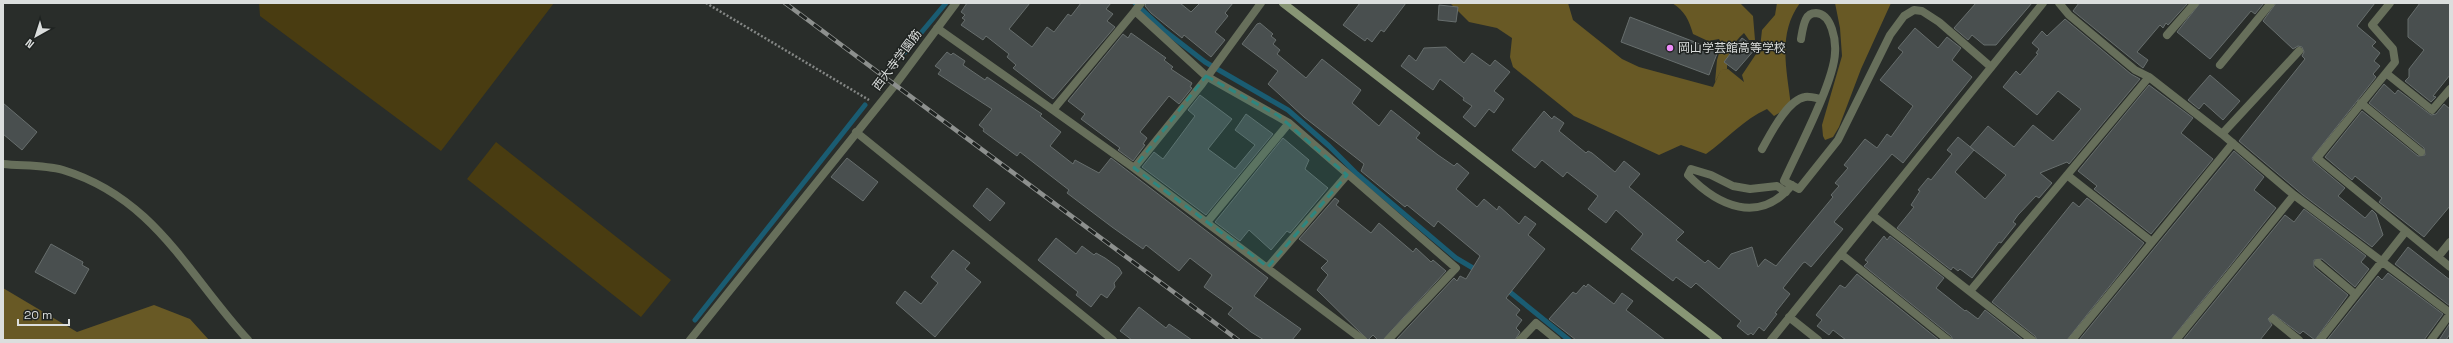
<svg xmlns="http://www.w3.org/2000/svg" width="2453" height="343" font-family="'Space Grotesk','Noto Sans JP',sans-serif">
<style>
.green{fill:#493c11}
.forest{fill:#685925}
.lines{fill:none;stroke-linecap:round;stroke-linejoin:round}
.stream{stroke:#1a5c72;stroke-width:5}
.building{fill:#494f4f;stroke:#676e6d}
.path{stroke:#848785;stroke-width:2.5;stroke-dasharray:2 2;stroke-linecap:butt}
.lane{stroke:#676f5b;stroke-width:8}
.street{stroke:#676f5b;stroke-width:8}
.secondary{stroke:#889675;stroke-width:8}
.rail-casing{stroke:#8d908e;stroke-width:4.5}
.rail{stroke:#1f2321;stroke-width:3;stroke-dasharray:9;stroke-linecap:butt}
.marked{fill:#2e867f;fill-opacity:0.2;stroke:#2e867f;stroke-width:3;stroke-dasharray:8 5;stroke-linejoin:round}
.poi-dot{fill:#ed8cf9;stroke:#1f2321;stroke-width:1.5}
.labels{text-anchor:middle;dominant-baseline:central;stroke-width:3;stroke-linejoin:round;paint-order:stroke}
.poi-label{font-size:12px;fill:#dbdedd;stroke:#1f2321;text-anchor:start}
.street-label{font-size:12px;fill:#dbdedd;stroke:#1f2321}
</style>
<rect width="100%" height="100%" fill="#292d2a"/>
<!-- green -->
<path class="green" d="M259 3H554L441 151 260 16Z
M496 142 671 280 641 317 467 179Z"/>
<!-- forest -->
<path class="forest" d="M1450 3H1568L1573 20 1622 59 1639 67 1713 87 1721 70 1728 69 1744 82 1742 75 1760 48 1762 30 1775 15 1777 3H1800C1777 34 1787 70 1791 106L1774 116 1767 109C1744 119 1726 140 1706 154L1681 145 1659 155 1574 116 1513 67 1510 57 1512 38 1497 28 1469 22Z
M1672 3H1740L1753 16 1755 40H1749L1744 33C1732 44 1727 53 1727 69L1721 70 1715 82 1717 60 1722 44 1719 39 1708 41 1693 34C1689 20 1685 11 1672 3Z
M1835 3H1891L1861 69 1839 127 1833 137 1825 140 1823 136 1822 125 1842 56 1840 28Z
M3 288 77 332 154 305 190 319 209 340H3Z"/>
<g class="lines">
<!-- stream -->
<path class="stream" d="M1135 3 1165 31 1205 62 1288 110 1329 146 1357 174 1456 258 1478 271
M905 52 946 3
M1505 288 1569 340
M695 320 865 105"/>
</g>
<!-- building -->
<path class="building" d="M967 3H1030L1009 29 1032 47 1047 27 1054 32 1068 14 1071 16 1081 3H1111L1106 9 1113 14 1107 21 1115 27 1053 99 1013 68 1016 65 1007 57 1009 54 986 36 983 40 961 25 965 20 962 18 965 15 961 12Z
M1146 3H1180L1191 12 1200 3H1233L1225 13 1228 16 1215 32 1225 40 1211 57 1184 35 1182 38 1151 13 1145 6Z
M1360 3H1406L1384 32 1381 30 1372 42 1367 38 1365 41 1343 25Z
M1976 3H2032L1996 45H1984L1972 35 1968 40 1954 28Z
M2079 3H2188L2168 25 2166 23 2163 28 2160 25 2137 52 2148 60 2143 68 2073 11Z
M2200 3H2264L2255 14 2251 11 2210 59 2177 32Z
M2276 3H2375L2357 26 2376 42 2372 46 2380 53 2374 61 2380 66 2373 74 2376 77 2312 158 2314 162 2345 188 2338 196 2365 218 2372 210 2376 214 2383 235 2372 247 2303 195 2239 141 2305 59 2302 56 2304 52 2302 47 2298 46 2293 49 2263 21Z
M2420 3H2450V75L2433 96 2436 97 2431 102 2405 81 2409 77V69L2424 50 2408 37V19Z
M1439 5 1458 7 1456 22 1438 20Z
M1630 17 1718 51 1709 75 1621 42Z
M2065 19 2131 74 2140 79 2069 164 2067 162 2040 173 2052 183 2039 198 2036 196 2018 215 2013 222 2016 224 2001 243 1999 242 1972 278 1960 269 1958 271 1953 267 1951 270 1897 228 1914 207 1911 205 1920 191 1918 190 1928 178 1931 180 1952 154 1947 150 1958 137 1974 150 1955 172 1985 199 2006 175 1970 147 1988 126 2014 147 2033 125 2053 141 2081 109 2058 91 2037 115 2003 87 2016 71 2020 75 2038 54 2036 53 2039 49 2032 43 2042 31 2047 36Z
M1260 23 1273 34 1271 36 1276 40 1273 44 1280 50 1277 54 1306 78 1322 59 1361 90 1352 103 1379 126 1391 110 1420 133 1416 138 1438 155 1454 166 1457 163 1469 173 1456 189 1477 207 1484 199 1497 210 1499 206 1519 224 1525 216 1536 224 1528 235 1545 249 1506 298 1520 310 1516 315 1522 320 1516 328 1520 332 1515 340H1396L1454 278 1457 281 1460 276 1466 279 1480 256 1438 221 1434 227 1407 205 1405 207 1361 171 1364 164 1304 117 1268 84 1278 71 1242 44 1257 24Z
M1915 28 1938 48 1947 37 1961 48 1952 60 1972 77 1903 163 1892 154 1834 222 1843 229 1811 267 1805 262 1803 263 1783 288 1790 294 1775 313 1777 314 1764 331 1759 327 1753 335 1751 333 1748 335 1737 326 1741 321 1696 283 1691 288 1676 277 1673 281 1631 249 1643 234 1616 210 1606 223 1588 209 1598 196 1567 172 1563 177 1542 160 1535 168 1512 150 1544 111 1552 119 1554 116 1564 123 1559 131 1586 153 1588 151 1592 153 1615 172 1624 161 1640 174 1629 187 1684 232 1676 240 1705 263 1708 260 1719 269 1731 254 1752 247 1758 267 1765 259 1776 266 1833 197 1831 195 1839 186 1835 183 1848 168 1844 165 1865 139 1877 148 1887 134 1891 137 1913 106 1880 80 1903 52 1898 48Z
M1131 33 1166 58 1164 60 1173 67 1171 69 1192 83 1190 87 1192 88 1179 104 1169 96 1140 132 1147 138 1143 144 1145 145 1133 161 1118 150 1120 148 1081 119 1085 114 1068 101 1123 34 1128 38Z
M1742 38 1756 48 1736 71 1724 62Z
M1446 47 1464 63 1472 53 1490 66 1495 60 1510 72 1494 91 1504 99 1494 113 1489 109 1475 127 1463 117 1472 106 1463 100 1464 98 1440 79 1433 90 1401 66 1409 55 1416 61 1424 48Z
M947 52 951 55 953 53 965 61 963 65 985 80 987 77 1042 114 1040 116 1061 132 1050 146 1073 164 1075 160 1099 173 1111 158 1268 278 1254 296 1301 329 1292 340H1264L1251 332 1228 314 1233 308 1204 287 1212 275 1190 258 1179 271 1146 245 1143 249 1112 227 1067 193 1069 190 1020 152 1017 156 983 131 984 129 979 125 992 109 938 74 941 70 935 66Z
M2210 75 2240 101 2223 120 2204 103 2199 109 2188 100Z
M2384 84 2395 94 2398 90 2431 115 2436 114 2444 104 2450 109V206L2424 237 2379 202 2382 198 2355 176 2352 180 2325 157 2362 111 2418 156 2425 155 2424 148 2369 103Z
M2149 85 2193 118 2181 133 2213 159 2151 234 2094 189 2097 186 2078 171Z
M1200 95 1232 119 1208 149 1235 169 1255 145 1235 130 1246 114 1273 134 1206 215 1142 167 1154 152 1163 159 1195 116 1188 110Z
M3 103 37 132 22 150 3 134Z
M1283 138 1309 160 1305 169 1328 188 1290 233 1287 231 1271 250 1249 230 1240 241 1215 222Z
M2234 151 2264 177 2254 190 2276 208 2171 340H2079Z
M847 158 878 182 863 201 831 177Z
M987 188 1005 203 990 221 973 206Z
M1335 198 1339 201 1336 205 1371 233 1379 223 1413 252 1416 248 1431 262 1433 260 1446 271 1383 340H1378L1373 335 1368 340 1317 290 1328 275 1321 268 1328 261 1299 239Z
M2087 198 2144 243 2067 340H2037L2035 336 1992 302 2073 202 2079 207Z
M2304 209 2366 256 2361 262 2369 269 2355 287 2322 259 2314 260V267L2348 295 2315 340 2303 331 2300 334 2273 314 2268 319 2272 325 2260 340H2183L2285 215 2294 222Z
M1884 236 1887 240 1890 236 1944 278 1936 288 1965 311 1966 310 1978 319 1985 310 2023 340H1953L1951 336 1864 266 1868 262 1865 260Z
M1056 238 1076 254 1082 246 1094 255 1096 253 1105 258 1119 268 1122 273 1114 283 1115 287 1107 298 1101 294 1091 307 1076 295 1078 292 1038 260Z
M51 244 83 262 82 265 89 269 75 294 35 272Z
M2408 247 2450 280V306L2395 264Z
M953 250 970 263 965 269 981 282 935 337 896 303 905 291 921 304 938 283 931 277Z
M2388 273 2443 314 2424 340H2327L2378 276 2382 280Z
M1857 274 1939 340H1846L1833 330 1829 335 1817 326 1822 320 1816 315 1840 285 1845 288Z
M1588 284 1614 304 1622 293 1633 301 1626 310 1665 340H1576L1549 319 1573 292 1576 294 1584 285 1586 287Z
M1139 307 1166 328 1169 324 1192 340H1132L1120 331Z
M2450 323V334L2446 340H2439Z"/>
<g class="lines">
<!-- path -->
<path class="path" d="M706 3 869 100"/>
<!-- lane -->
<path class="lane" d="M1801 39C1802 33 1803 25 1806 19 1808 15 1812 13 1816 13 1832 14 1836 41 1835 53 1834 82 1797 152 1784 181L1799 189 1838 140 1890 35 1904 16 1914 10 1922 11 1939 22 1991 67
M1762 149C1770 135 1787 100 1805 97 1809 96 1816 98 1821 99
M1786 192 1777 186 1750 189 1733 186 1711 175 1691 169 1688 175C1718 206 1759 225 1792 185
M2318 263 2355 294
M2273 319 2299 340"/>
<!-- street -->
<path class="street" d="M1141 3 1135 11 1206 76 1289 123 1208 221
M1261 3 1202 84 1134 168 1363 340
M2059 3 2069 15 2135 70 2149 77 2222 134 2294 195 2450 313
M937 28 1053 110
M2167 35 2195 3
M2220 65 2271 3
M2386 73 2432 110 2450 89
M2361 103 2421 152
M1289 123 1456 268 1388 340
M856 132 1113 340
M2222 134 2299 51
M3 164C22 166 45 165 63 170 155 198 188 275 248 340
M1134 168 1053 110 1135 11
M2067 175 2152 242
M1872 215 2032 340
M2406 231 2450 267
M1841 254 1948 340
M2438 257 2450 242
M1268 267 1347 175
M1971 290 2149 77
M1789 317 1818 340
M690 340 895 85 956 3
M1520 340 1536 323 1557 340
M1771 340 2043 3
M2072 340 2233 143
M2176 340 2294 195
M2320 340 2406 231 2317 158 2395 62 2393 49 2372 25 2390 3
M2431 340 2450 314"/>
<!-- secondary -->
<path class="secondary" d="M1283 3 1718 340"/>
<defs>
<path id="rail" d="M785 3 1238 340"/>
</defs>
<!-- rail casing -->
<use href="#rail" class="rail-casing"/>
<!-- rail -->
<use href="#rail" class="rail"/>
</g>
<!-- marked area -->
<path class="marked" d="M1206 76 1279 116 1347 175 1268 267 1134 168Z"/>
<!-- markers -->
<circle class="poi-dot" cx="1670" cy="48" r="4"/>
<g class="labels">
<!-- poi labels -->
<g class="poi-label">
<text x="1678" y="48">岡山学芸館高等学校</text>
</g>
<!-- street labels -->
<g class="street-label">
<text transform="translate(897 60) rotate(-53)">西大寺学園筋</text>
</g>
</g>
<!-- border -->
<rect width="2453" height="343" fill="none" stroke="#dbdedd" stroke-width="8"/>
<!-- north arrow -->
<g transform="translate(36 36) rotate(219)" stroke="#1f2321" stroke-width="3" paint-order="stroke">
<path d="M0-3L7 15L0 10L-7 15Z" fill="#dbdedd"/>
<text y="-6" font-size="11" font-weight="bold" text-anchor="middle" fill="#dbdedd">N</text>
</g>
<!-- scale -->
<path d="M18 319v6h51v-6" fill="none" stroke="#dbdedd" stroke-width="2"/>
<text x="24" y="319" font-size="12" fill="#dbdedd" stroke="#1f2321" stroke-width="3" paint-order="stroke">20 m</text>
</svg>
